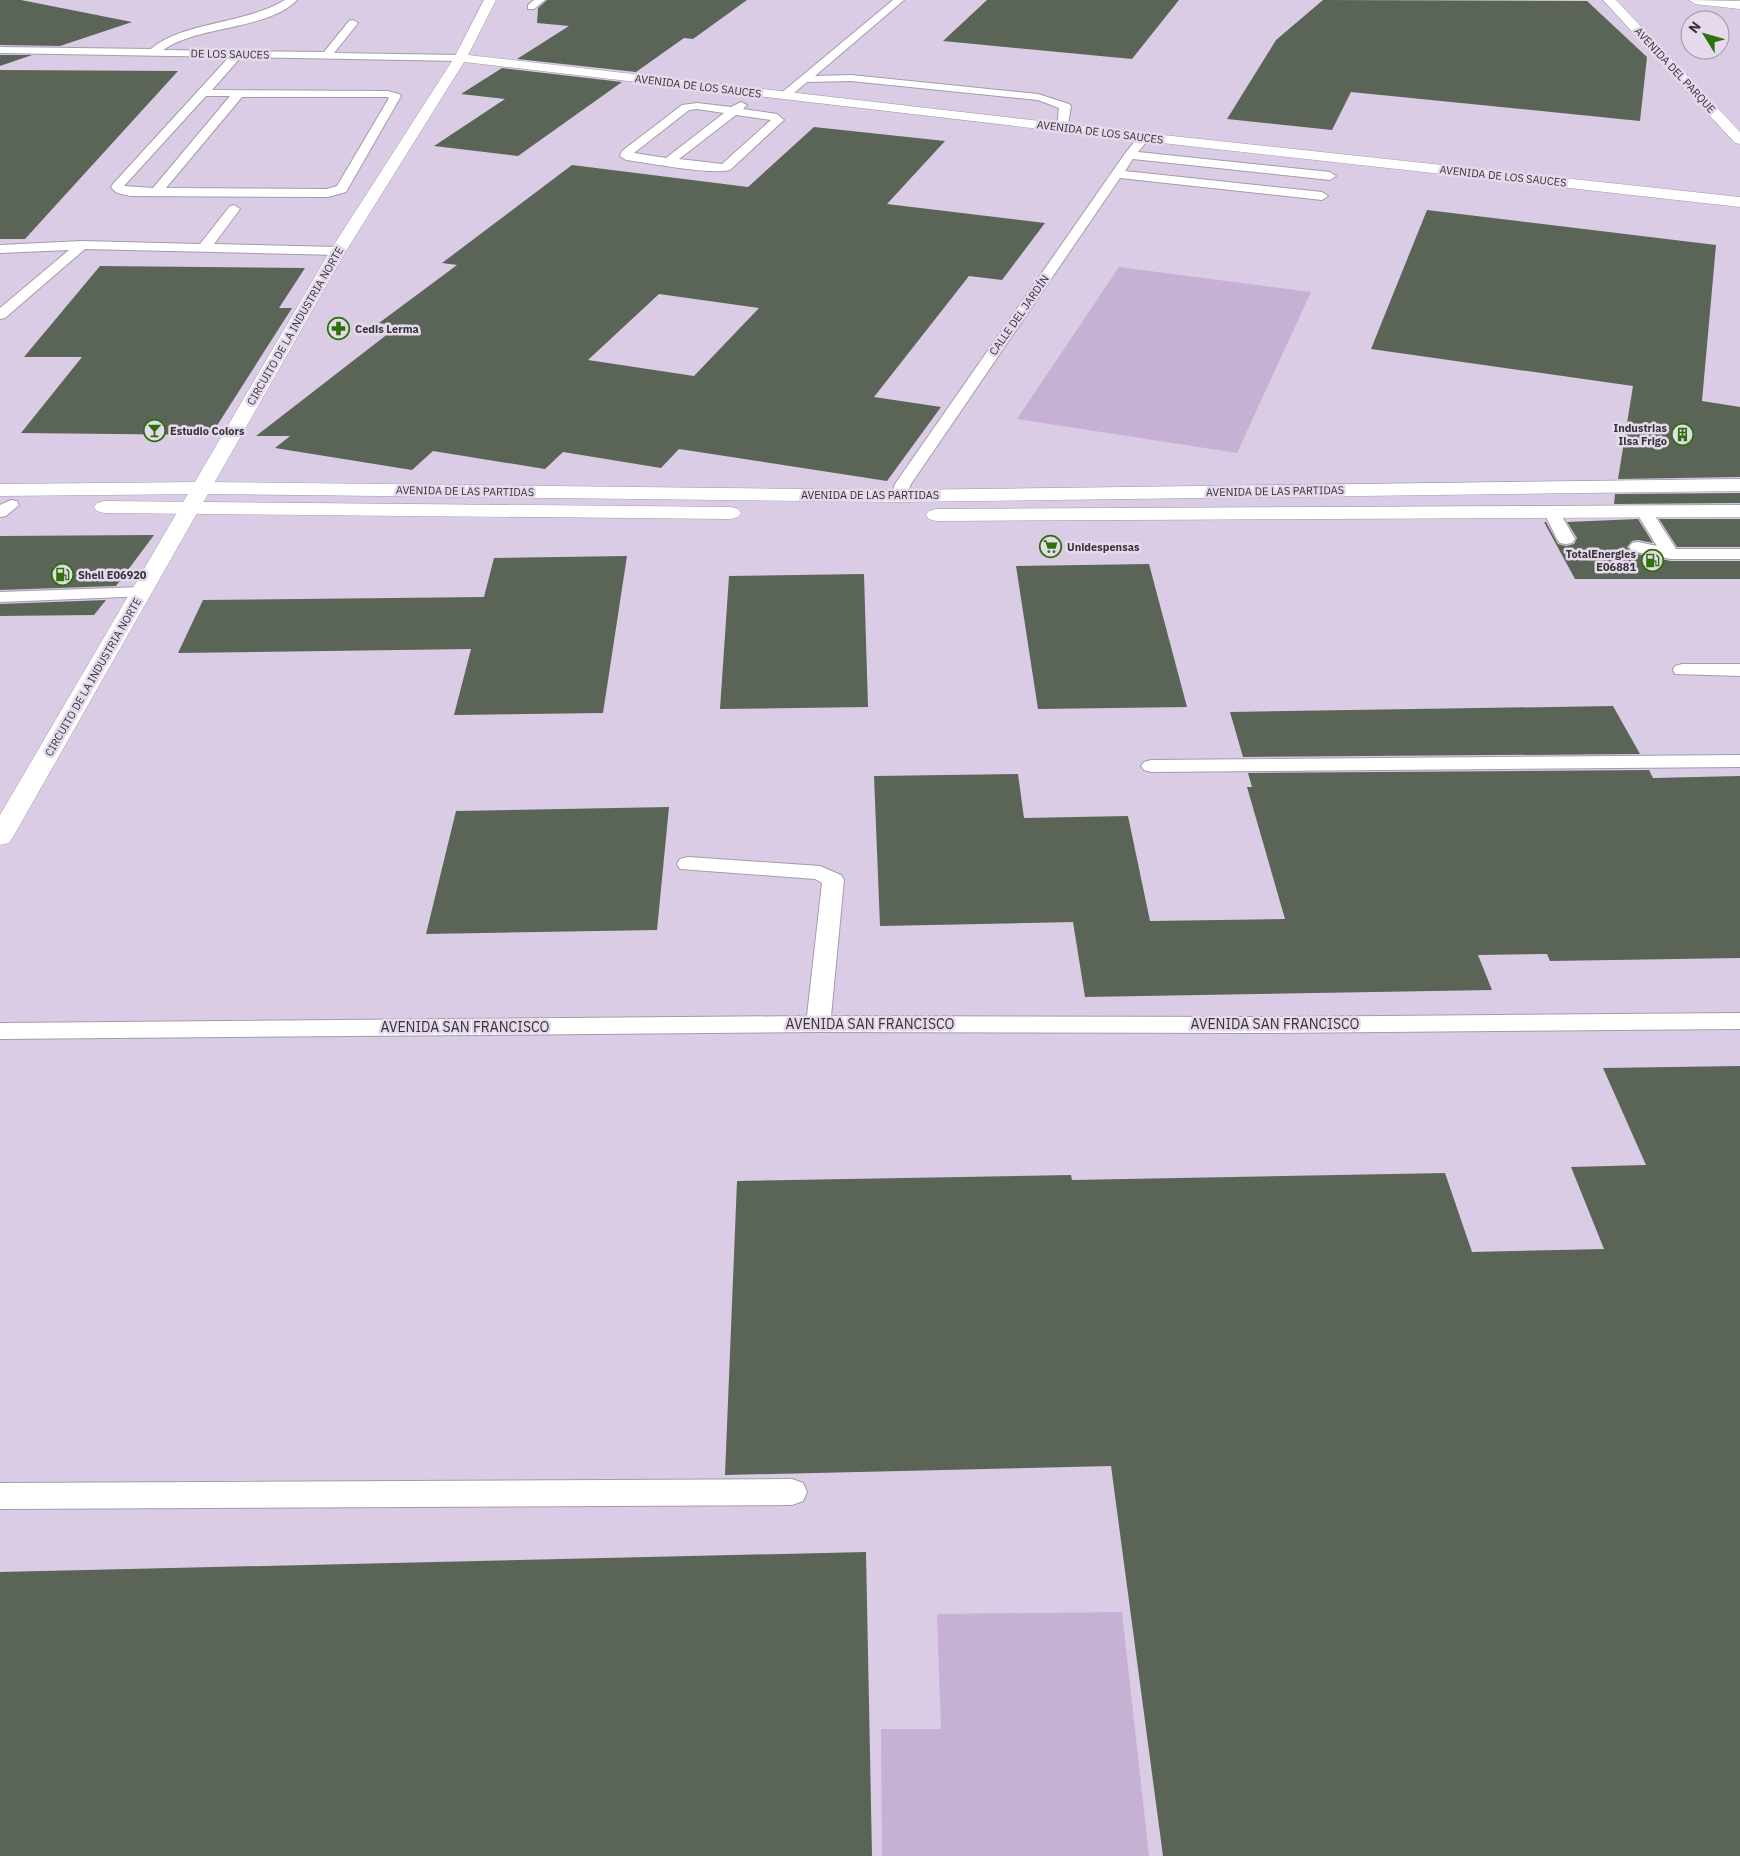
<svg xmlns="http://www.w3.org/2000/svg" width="1740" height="1856" font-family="'IBM Plex Sans',sans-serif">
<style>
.built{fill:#dacce4;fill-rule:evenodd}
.green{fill:#c6b1d4}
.building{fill:#5b6557;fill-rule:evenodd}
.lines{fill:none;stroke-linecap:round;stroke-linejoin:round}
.lane-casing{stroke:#a49bab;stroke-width:2}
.street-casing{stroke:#a49bab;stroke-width:1}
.secondary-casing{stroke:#a49bab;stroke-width:1}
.lane{fill:#fff;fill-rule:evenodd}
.street{fill:#fff;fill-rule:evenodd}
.secondary{fill:#fff;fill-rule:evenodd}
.labels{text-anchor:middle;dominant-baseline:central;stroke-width:5;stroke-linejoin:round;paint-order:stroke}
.far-street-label{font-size:11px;fill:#363238;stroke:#e4daeb}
.far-poi-label{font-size:11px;font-weight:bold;fill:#363238;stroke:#e4daeb;text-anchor:start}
.street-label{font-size:14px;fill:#363238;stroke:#e4daeb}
</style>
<rect width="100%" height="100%" fill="#e4daeb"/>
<!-- built -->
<path class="built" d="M0 0H1740V1856H0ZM1690 20H1720V50H1690Z"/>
<!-- green -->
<path class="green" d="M1119 267 1311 292 1237 453 1017 419Z
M1122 1612 1149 1856H882L881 1729H941L937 1614Z"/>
<!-- building -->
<path class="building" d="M0 0H21L132 22 60 46 0 45Z
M547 0H747L693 39 684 38 636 72 517 59 569 26 537 23 538 8Z
M987 0H1179L1132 59 943 41Z
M1323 0 1587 1 1647 57 1640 121 1351 92 1332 130 1227 119 1276 40Z
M0 55H32L0 66Z
M502 68 622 82 518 156 434 146 505 99 461 94Z
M0 70 178 71 25 239H0Z
M814 127 945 141 887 204 1045 223 1002 280 969 276 874 397 941 407 887 481 679 449 661 468 563 452 545 469 433 451 412 470 275 448 290 436H256L398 326 379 323 457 265 442 263 572 165 748 187ZM659 294 759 308 694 376 588 360Z
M1427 210 1716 245 1702 401 1740 407V477L1618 479 1633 386 1371 349Z
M100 266 305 268 279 308H292L211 435 21 433 82 357H24Z
M1740 493V503L1614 504 1615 494Z
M1638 519 1653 543 1638 540 1632 541 1627 547 1632 553 1671 561H1740V579H1575L1544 522H1546L1558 544 1566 546 1574 544 1577 538 1567 522Z
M1659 519H1740V547H1677Z
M154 535 116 586 0 590V536Z
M627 556 603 713 454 715 471 649 178 653 203 600 484 597 494 558Z
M1149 564 1187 707 1038 709 1016 566Z
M864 574 868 707 720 709 729 576Z
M106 600 94 615 0 616V604Z
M1613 706 1640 754 1243 757 1230 712Z
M1649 770 1653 778 1740 776V958L1550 961 1547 954 1478 955 1492 990 1085 997 1073 922 880 926 874 776 1018 774 1024 818 1128 816 1150 921 1285 919 1247 787H1252L1248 773Z
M669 807 657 930 426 934 456 811Z
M1740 1066V1856H1163L1111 1466 725 1475 737 1181 1071 1175 1072 1180 1445 1173 1472 1252 1604 1249 1571 1167 1646 1165 1603 1068Z
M866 1552 872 1856H0V1572Z"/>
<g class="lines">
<defs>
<path id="lane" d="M285 0H297C269 30 198 25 163 50L324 52 349 21 353 20 358 23 334 53 460 55 465 58 460 61 241 57 212 90 388 91 399 94 401 96 346 192 328 197 130 196C123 194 115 194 111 187L113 184 229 57 0 53V47L151 49C181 22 246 24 285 0ZM206 96H230L153 188 124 186ZM242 97H387L389 98 337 186 327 189 166 188Z
M534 0H545L534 9H528V5Z
M893 0H904L815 76 851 75 1038 94 1069 104 1071 106 1067 130H1059L1057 128 1059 108 1038 100 851 81 807 82 788 98H780L778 96 780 94Z
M741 102 747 105 743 109 777 114 784 120 730 170C708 175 651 163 626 160L620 156 622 151 682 105 697 103 731 107ZM697 109 724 113 666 158 634 153 689 110ZM736 115 771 120 722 164 679 159Z
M1144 134 1150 137 1138 152 1330 172 1336 176 1330 180 1133 159 1125 171 1322 192 1328 196 1322 200 1120 178 911 484 905 500H893L891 496 895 484 1126 152 1140 135Z
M234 205 240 209 214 244 338 247 345 251 338 255 85 249 5 318 0 319V308L69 250 0 253V245L82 241 200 244 230 206Z
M11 500 17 501 19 505 6 516 0 517V505Z
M1644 507 1650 508 1676 549H1740V559H1671L1632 551 1629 547 1632 543 1638 542 1657 546 1636 512 1638 508Z
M1552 508 1558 509 1560 513 1575 539 1572 543 1566 544 1560 543 1557 539 1544 513 1546 509Z
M142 587 148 588 151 592 148 596 0 602V592Z
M1682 664H1740V676L1675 674 1673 670 1675 666Z
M1740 755V767L1151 772 1144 770 1141 766 1144 762 1151 760Z
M688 857 820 866 841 875 844 880 831 1016 1263 1017 1740 1013V1029L1263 1033 818 1032 0 1039V1023L807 1016 822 883 815 879 680 869 677 864 680 859Z
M792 1479 803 1483 807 1492 803 1501 792 1505 0 1509V1483Z"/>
<path id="street" d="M484 0H496L468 55 1144 133 1740 197V207L1144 141 464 62 346 251 13 837 9 843 0 845V815L330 251 454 58Z
M1603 0H1616L1740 132V144L1735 143Z
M1689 0 1740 1V9L1695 4Z"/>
<path id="secondary" d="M1740 479V491L899 502 202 494 0 496V484L202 482 899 490Z
M104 501 731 507 738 509 741 513 738 517 731 519 104 513 97 511 94 507 97 503Z
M1740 505V517L936 521 929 519 926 515 929 511 936 509Z"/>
</defs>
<!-- lane casing -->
<use href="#lane" class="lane-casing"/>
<!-- street casing -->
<use href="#street" class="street-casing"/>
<!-- secondary casing -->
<use href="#secondary" class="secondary-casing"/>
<!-- lane -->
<use href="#lane" class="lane"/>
<!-- street -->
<use href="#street" class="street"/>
<!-- secondary -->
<use href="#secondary" class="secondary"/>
</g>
<!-- icons -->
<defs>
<symbol id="pharmacy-ring" viewBox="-11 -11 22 22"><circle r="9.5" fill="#e4daeb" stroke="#2e7009" stroke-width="1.5"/><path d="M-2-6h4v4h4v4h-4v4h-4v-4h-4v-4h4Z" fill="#2e7009"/></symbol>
<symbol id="bar-ring" viewBox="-11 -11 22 22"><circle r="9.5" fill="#e4daeb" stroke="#2e7009" stroke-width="1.5"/><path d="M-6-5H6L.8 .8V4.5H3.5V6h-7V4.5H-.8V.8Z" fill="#2e7009"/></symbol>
<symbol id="building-ring" viewBox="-11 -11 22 22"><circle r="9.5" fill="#e4daeb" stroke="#2e7009" stroke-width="1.5"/><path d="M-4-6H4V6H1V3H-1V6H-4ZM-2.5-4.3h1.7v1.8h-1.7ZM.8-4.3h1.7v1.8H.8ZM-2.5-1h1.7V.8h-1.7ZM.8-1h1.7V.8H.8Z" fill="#2e7009"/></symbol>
<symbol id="supermarket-ring" viewBox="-11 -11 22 22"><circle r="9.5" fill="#e4daeb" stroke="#2e7009" stroke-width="1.5"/><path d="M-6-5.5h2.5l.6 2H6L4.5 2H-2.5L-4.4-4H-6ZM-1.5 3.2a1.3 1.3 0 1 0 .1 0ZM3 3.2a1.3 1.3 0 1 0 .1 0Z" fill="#2e7009"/></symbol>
<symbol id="fuel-ring" viewBox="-11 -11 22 22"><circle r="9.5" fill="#e4daeb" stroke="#2e7009" stroke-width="1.5"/><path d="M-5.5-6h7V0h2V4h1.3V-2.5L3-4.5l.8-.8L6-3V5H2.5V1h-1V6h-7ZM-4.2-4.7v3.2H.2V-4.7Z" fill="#2e7009"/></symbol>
</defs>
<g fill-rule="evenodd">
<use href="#pharmacy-ring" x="326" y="316" width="25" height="25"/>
<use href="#bar-ring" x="142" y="418" width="25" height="25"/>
<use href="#building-ring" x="1670" y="422" width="25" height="25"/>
<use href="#supermarket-ring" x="1038" y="534" width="25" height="25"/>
<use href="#fuel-ring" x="1640" y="548" width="25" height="25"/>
<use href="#fuel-ring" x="50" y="562" width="25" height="25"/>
</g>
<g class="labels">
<!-- far-street labels -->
<g class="far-street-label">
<text transform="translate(230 54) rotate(1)">DE LOS SAUCES</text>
<text transform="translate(1675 70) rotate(47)">AVENIDA DEL PARQUE</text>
<text transform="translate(698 86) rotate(7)">AVENIDA DE LOS SAUCES</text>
<text transform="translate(1100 132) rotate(7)">AVENIDA DE LOS SAUCES</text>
<text transform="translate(1503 176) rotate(6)">AVENIDA DE LOS SAUCES</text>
<text transform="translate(1019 315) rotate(-55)">CALLE DEL JARDÍN</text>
<text transform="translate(295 326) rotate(-60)">CIRCUITO DE LA INDUSTRIA NORTE</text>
<text transform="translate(465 491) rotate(1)">AVENIDA DE LAS PARTIDAS</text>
<text transform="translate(1275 491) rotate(-1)">AVENIDA DE LAS PARTIDAS</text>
<text x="870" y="495">AVENIDA DE LAS PARTIDAS</text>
<text transform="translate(93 677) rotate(-60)">CIRCUITO DE LA INDUSTRIA NORTE</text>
</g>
<!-- far-poi labels -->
<g class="far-poi-label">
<text x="355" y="329">Cedis Lerma</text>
<text x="1667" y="428" text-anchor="end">Industrias<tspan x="1667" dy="13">Ilsa Frigo</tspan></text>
<text x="170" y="431">Estudio Colors</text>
<text x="1067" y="547">Unidespensas</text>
<text x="1636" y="554" text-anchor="end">TotalEnergies<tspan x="1636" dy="13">E06881</tspan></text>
<text x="78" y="575">Shell E06920</text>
</g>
<!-- street labels -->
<g class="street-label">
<text x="870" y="1024">AVENIDA SAN FRANCISCO</text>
<text x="1275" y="1024">AVENIDA SAN FRANCISCO</text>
<text x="465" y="1027">AVENIDA SAN FRANCISCO</text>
</g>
</g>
<!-- north arrow -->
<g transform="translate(1705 35) rotate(307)"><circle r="24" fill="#e4daeb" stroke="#9e97a3"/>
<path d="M0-4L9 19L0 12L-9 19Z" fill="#2e7009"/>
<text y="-8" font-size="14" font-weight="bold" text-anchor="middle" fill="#363238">N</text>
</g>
</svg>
